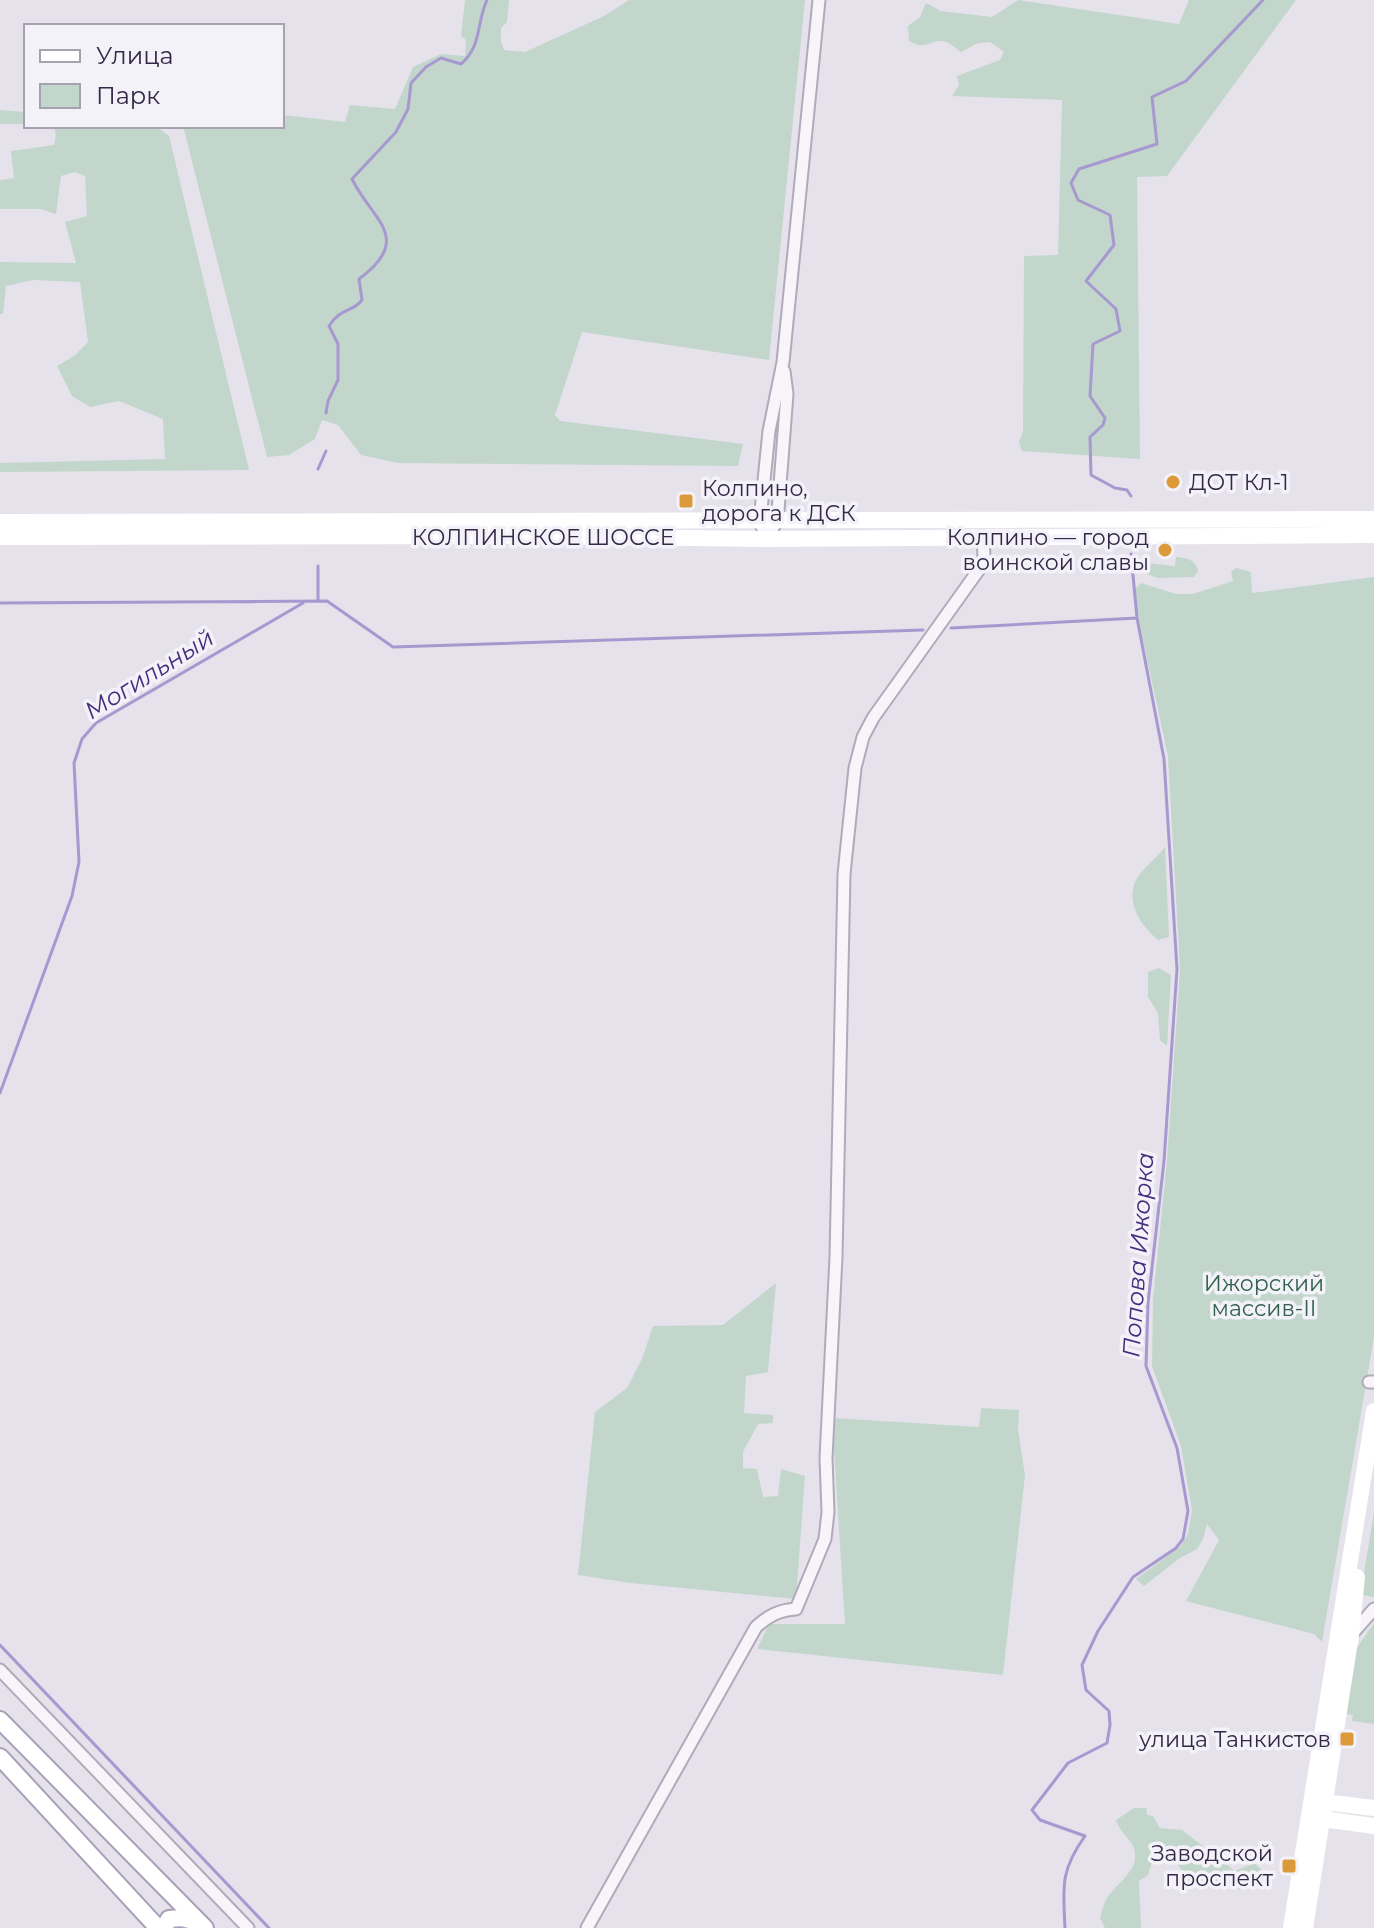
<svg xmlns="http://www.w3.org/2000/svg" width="1374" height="1928" font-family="Montserrat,sans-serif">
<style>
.green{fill:#c2d6cc}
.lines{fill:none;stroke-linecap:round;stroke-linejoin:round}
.stream{stroke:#a799cf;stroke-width:3}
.minor-casing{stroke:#b0aaba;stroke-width:15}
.primary-casing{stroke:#a89fb9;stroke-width:20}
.minor{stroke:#f7f5f9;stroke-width:11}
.secondary{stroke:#fff;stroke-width:16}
.primary{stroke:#fff;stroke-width:16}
.poi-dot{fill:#dd9a3a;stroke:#f4f2f9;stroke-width:3}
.labels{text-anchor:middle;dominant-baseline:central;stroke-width:7;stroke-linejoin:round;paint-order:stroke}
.poi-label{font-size:22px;fill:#332846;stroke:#f4f2f9;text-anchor:end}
.street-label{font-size:22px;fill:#332846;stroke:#f4f2f9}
.park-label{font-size:22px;fill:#33634d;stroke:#f4f2f9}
.water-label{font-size:24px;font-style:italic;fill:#452d7e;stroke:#f4f2f9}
</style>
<rect width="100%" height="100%" fill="#e5e2ec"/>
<!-- green -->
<path class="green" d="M465 0H509L507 22 501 28V42L504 50 525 52 604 16 629 0H805L769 360 582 332 555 415 560 421 743 444 738 466 398 463 361 455 338 425 322 420 315 439 289 455 267 457 183 126H282V115L345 122 350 105 395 109 413 67 441 54 465 56 466 40 461 36Z
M1018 0 1179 24 1189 0H1296L1167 176 1137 177 1140 459 1022 451 1019 442 1023 432 1024 256 1058 255 1062 100 952 96 959 85 957 76 1000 60 1004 52 990 42 978 43 961 52C955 48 949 42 943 41 929 40 926 51 909 41L908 26 920 17 926 3 941 11 992 17Z
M0 110 26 112V124H0Z
M54 126H156L169 136 249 470 0 472V463L165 459 163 419 119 401 90 407 72 396 57 366 74 356 88 342 80 282 33 280 6 286 3 314H0V262L76 263 65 222 87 216 85 176 75 172 61 176 56 214 40 209H0V180L14 178 11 151 54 145 56 135Z
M1176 557C1187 558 1195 559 1198 571L1194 577 1158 578 1144 573 1146 563 1175 566Z
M1236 568 1251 572 1252 593 1374 577V1337L1322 1642 1314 1634 1186 1601 1219 1540 1207 1524 1203 1539 1197 1549 1180 1558 1144 1586 1136 1579 1181 1546 1188 1534 1192 1510 1181 1446 1152 1366 1153 1299 1167 1161 1180 969 1168 756 1137 613 1135 589 1141 583 1176 594H1193L1233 581 1231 572Z
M1165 847 1169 937 1158 940C1142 926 1126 905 1135 882 1140 870 1157 858 1165 847Z
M1159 968 1171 975 1167 1046 1160 1040 1158 1013 1148 997V972Z
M776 1283 768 1372 746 1376 744 1413 773 1415V1423L758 1424 743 1452V1468L757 1469 763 1497 778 1496 781 1469 805 1476 796 1599 631 1583 578 1575 595 1412 627 1388 642 1359 653 1326 723 1325Z
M981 1408 1019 1410 1018 1430 1025 1475 1003 1675 757 1649 769 1624H845L832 1418 979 1427Z
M1374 1512V1597L1363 1595 1361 1591Z
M1374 1623V1724L1352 1721 1353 1715 1346 1714 1356 1649Z
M1134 1808H1146L1147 1815 1153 1816 1160 1828 1182 1830 1235 1871 1254 1863 1262 1870 1258 1879 1240 1890 1230 1884C1215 1893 1206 1885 1190 1883L1173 1857 1164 1853 1154 1856 1148 1875 1139 1881 1141 1928H1105L1100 1918C1102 1912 1103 1905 1106 1900 1115 1883 1143 1870 1133 1846 1128 1836 1119 1831 1116 1820Z"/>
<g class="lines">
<!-- stream -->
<path class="stream" d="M326 413 328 401 338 380V344L329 326C341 307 352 313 362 300L359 279C415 238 371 219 352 179L396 132 408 109 411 83 426 67 441 58 461 64C482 46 476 24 487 0
M318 469 326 451
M1131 496 1127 490 1115 488 1091 475 1090 437 1103 425 1105 418 1090 396 1093 344 1120 331 1116 309 1086 281 1114 245 1110 215 1078 200 1071 183 1079 169 1157 144 1152 97 1186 81 1263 0
M318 601V566
M0 603 327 601 393 647 923 630
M951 628 1137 618
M0 1093 72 896 79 862 74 763 82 739 96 723 303 603
M0 1645 269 1928
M1065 1928C1063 1887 1060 1871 1085 1836L1040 1820 1032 1810 1068 1763 1107 1743 1110 1725 1109 1711 1086 1690 1082 1665 1098 1631 1133 1577 1176 1548 1183 1539 1188 1511 1177 1448 1146 1366 1148 1303 1164 1161 1177 969 1164 759 1137 618 1131 554"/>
<defs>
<path id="minor" d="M762 527 760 520 769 431 783 362 819 0
M766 539 777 521 779 498 787 394 784 371
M1369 1382H1374
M1351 1635 1374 1609
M0 1670 248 1928
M587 1928 756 1627C768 1616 779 1610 796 1609L825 1539 828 1512 826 1458 836 1257 844 874 855 768 863 737 873 718 980 568 984 556 983 537"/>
<path id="primary" d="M0 1720 205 1928
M0 1757 158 1928
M164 1928 169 1919 181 1918 198 1922"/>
</defs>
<!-- minor casing -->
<use href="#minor" class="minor-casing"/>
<!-- primary casing -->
<use href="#primary" class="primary-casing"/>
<!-- minor -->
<use href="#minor" class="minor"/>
<!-- secondary -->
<path class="secondary" d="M0 522 1374 519
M0 537 541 536 766 539 1374 535
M1318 1805 1325 1802 1374 1808
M1317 1815 1323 1819 1374 1826
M1291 1928 1374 1411
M1305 1928 1351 1635 1357 1577"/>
<!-- primary -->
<use href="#primary" class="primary"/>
</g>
<!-- markers -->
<g class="poi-dot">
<circle cx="1173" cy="482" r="8"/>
<rect x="678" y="493" width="16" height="16" rx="4"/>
<circle cx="1165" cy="550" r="8"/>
<rect x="1339" y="1731" width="16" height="16" rx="4"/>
<rect x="1281" y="1858" width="16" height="16" rx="4"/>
</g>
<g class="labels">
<!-- poi labels -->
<g class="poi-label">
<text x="1189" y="482" text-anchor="start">ДОТ Кл-1</text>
<text x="702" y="488" text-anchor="start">Колпино,<tspan x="702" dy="25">дорога к ДСК</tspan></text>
<text x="1149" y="537">Колпино — город<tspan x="1149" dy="25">воинской славы</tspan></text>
<text x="1331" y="1739">улица Танкистов</text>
<text x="1273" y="1853">Заводской<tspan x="1273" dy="25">проспект</tspan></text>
</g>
<!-- street labels -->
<g class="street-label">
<text x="543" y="537">КОЛПИНСКОЕ ШОССЕ</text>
</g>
<!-- park labels -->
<g class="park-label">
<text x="1264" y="1283">Ижорский<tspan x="1264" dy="25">массив-II</tspan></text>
</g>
<!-- water labels -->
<g class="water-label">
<text transform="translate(149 674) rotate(-32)">Могильный</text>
<text transform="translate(1138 1255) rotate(-86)">Попова Ижорка</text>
</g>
</g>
<!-- legend -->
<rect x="24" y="24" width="260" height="104" fill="#f4f2f9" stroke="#a7a1b1" stroke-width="2"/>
<rect x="40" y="50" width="40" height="12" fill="#ffffff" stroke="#a7a1b1" stroke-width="2"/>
<text x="96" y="64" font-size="24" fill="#332846">Улица</text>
<rect x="40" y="84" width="40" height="24" fill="#c2d6cc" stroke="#a7a1b1" stroke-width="2"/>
<text x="96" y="104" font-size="24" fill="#332846">Парк</text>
</svg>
